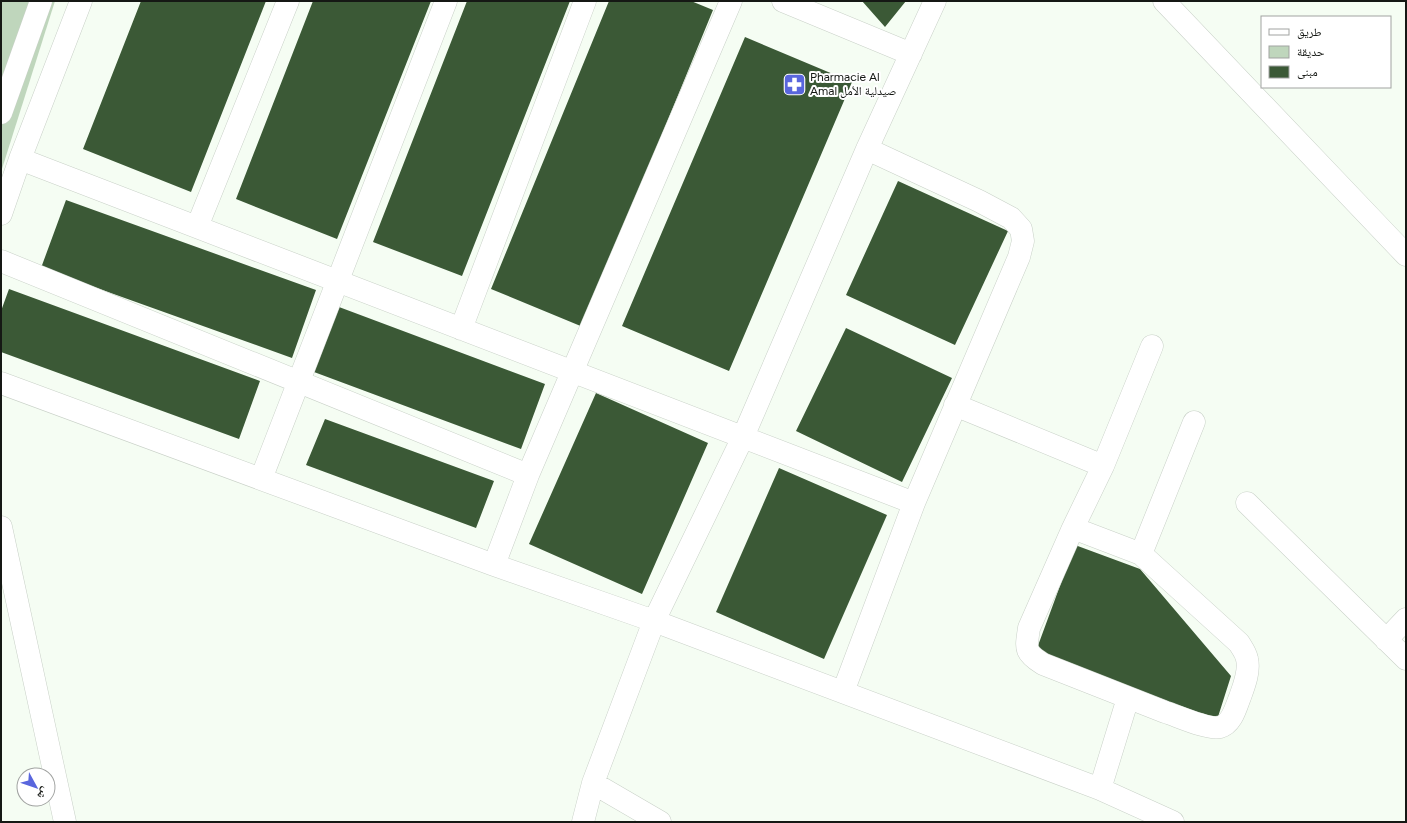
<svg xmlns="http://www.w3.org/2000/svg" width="1407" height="823" font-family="Figtree,'Noto Naskh Arabic',sans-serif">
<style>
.green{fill:#bfd6bc}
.building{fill:#3b5936}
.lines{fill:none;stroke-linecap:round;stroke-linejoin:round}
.minor-casing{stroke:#c9d1c8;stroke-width:23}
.minor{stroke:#fff;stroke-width:22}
.labels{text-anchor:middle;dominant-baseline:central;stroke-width:4;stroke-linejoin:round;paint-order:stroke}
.poi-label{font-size:12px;fill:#151814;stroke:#fff;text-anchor:start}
</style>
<rect width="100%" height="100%" fill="#f5fdf3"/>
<!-- green -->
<path class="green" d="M1 1H55L1 172Z"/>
<!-- building -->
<path class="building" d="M141 1H266L191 192 83 149Z
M313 1H431L337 239 236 199Z
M467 1H570L462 276 373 242Z
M609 1H691L713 10 583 327 491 289Z
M862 1H906L885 27Z
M745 37 852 82 729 371 622 326Z
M898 181 1008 231 955 345 846 295Z
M66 200 316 290 292 358 41 268Z
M9 289 260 381 239 439 1 352V311Z
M339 307 545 384 521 449 314 372Z
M846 328 952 378 902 482 796 431Z
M596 393 708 443 642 594 529 544Z
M325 419 494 481 476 528 306 465Z
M779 468 887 515 824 659 716 612Z
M1075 545 1140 569 1231 676 1217 720 1036 651Z"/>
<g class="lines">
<defs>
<path id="minor" d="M783 1 911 54
M1164 1 1406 255
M1 113 41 1
M20 159 914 503
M1 214 20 159 81 1
M197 227 288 1
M1 261 528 475
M461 329 585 1
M1 383 494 565 654 621 1100 789 1173 822
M955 405 1103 466
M261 479 446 1
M1247 503 1406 659
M1 527 65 822
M1073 528 1141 554 1239 643C1242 648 1246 653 1247 659 1250 671 1244 686 1240 697 1236 707 1232 724 1220 727 1208 730 1178 716 1165 712 1124 696 1084 680 1043 664 1024 652 1026 649 1029 628L1073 528 1103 466 1152 346
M1141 554 1194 422
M494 565 528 475 731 1
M1386 640 1406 619
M843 692 914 503 1019 257 1023 241 1021 229 1011 218 979 201 867 149
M593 783 660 822
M1100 789 1128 698
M583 822 593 783 654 621 743 437 867 149 935 1"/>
</defs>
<!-- minor casing -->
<use href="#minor" class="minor-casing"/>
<!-- minor -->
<use href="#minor" class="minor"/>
</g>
<!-- icons -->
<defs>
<symbol id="pharmacy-square" viewBox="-11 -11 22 22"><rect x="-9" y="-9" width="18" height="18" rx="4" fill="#5966dd" stroke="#fff"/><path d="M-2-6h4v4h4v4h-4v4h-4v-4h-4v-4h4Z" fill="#fff"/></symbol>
</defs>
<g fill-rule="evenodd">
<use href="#pharmacy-square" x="782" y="72" width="25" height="25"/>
</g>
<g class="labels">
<!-- poi labels -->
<g class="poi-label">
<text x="810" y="77">Pharmacie Al<tspan x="810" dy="14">Amal صيدلية الأمل</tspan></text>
</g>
</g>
<!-- border -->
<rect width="1407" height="823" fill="none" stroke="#151814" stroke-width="4"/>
<!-- legend -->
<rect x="1261" y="16" width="130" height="72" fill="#ffffff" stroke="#a1a3a1"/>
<rect x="1269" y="29" width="20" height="6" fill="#ffffff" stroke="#a1a3a1"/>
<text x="1297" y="36" font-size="12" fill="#151814">طريق</text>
<rect x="1269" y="46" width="20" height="12" fill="#bfd6bc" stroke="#a1a3a1"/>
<text x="1297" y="56" font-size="12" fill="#151814">حديقة</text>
<rect x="1269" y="66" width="20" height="12" fill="#3b5936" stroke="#a1a3a1"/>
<text x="1297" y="76" font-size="12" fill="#151814">مبنى</text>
<!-- north arrow -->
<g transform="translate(36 787) rotate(130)"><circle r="19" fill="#ffffff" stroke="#a1a3a1"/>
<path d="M0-3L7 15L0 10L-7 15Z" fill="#5966dd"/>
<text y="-6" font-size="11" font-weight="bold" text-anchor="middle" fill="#151814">ش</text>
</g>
</svg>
